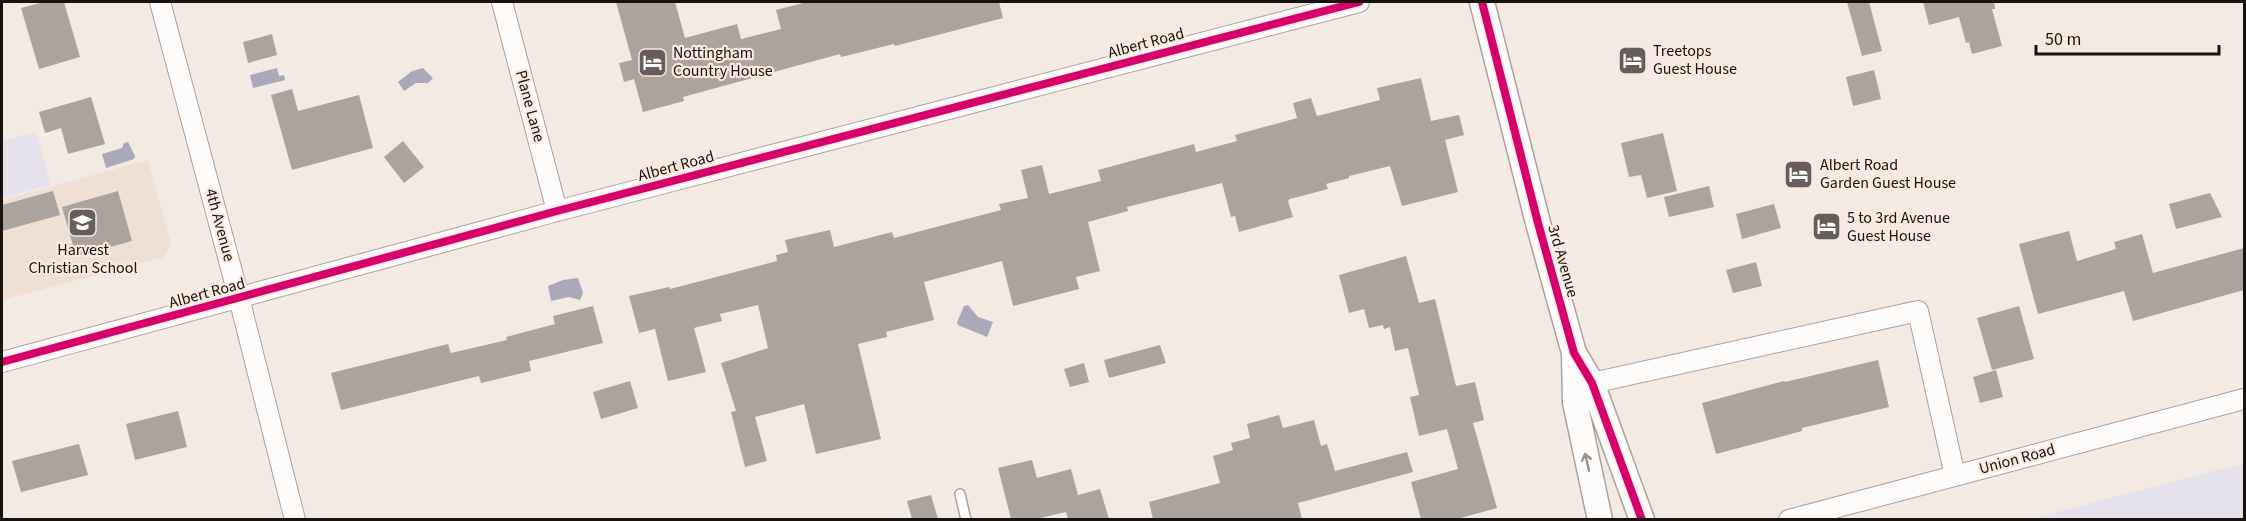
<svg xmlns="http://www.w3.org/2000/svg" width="2246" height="521" font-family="'Source Sans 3',sans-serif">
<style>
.built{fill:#f0dfd3}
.green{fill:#e5e1ed}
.water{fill:#aba8ba}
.building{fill:#aaa39e}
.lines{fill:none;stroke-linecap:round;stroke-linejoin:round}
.service-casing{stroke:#a9a29e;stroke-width:12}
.minor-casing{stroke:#a9a29e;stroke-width:22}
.tertiary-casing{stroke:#a9a29e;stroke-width:27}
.service{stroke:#fdfcfb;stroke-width:9}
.minor{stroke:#fdfcfb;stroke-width:20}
.tertiary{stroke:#fdfcfb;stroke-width:24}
.cycleway-casing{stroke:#f9e9de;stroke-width:11}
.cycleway{stroke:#d6006c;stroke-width:8}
.oneway{stroke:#969391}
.labels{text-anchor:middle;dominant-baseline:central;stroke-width:4.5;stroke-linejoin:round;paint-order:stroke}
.street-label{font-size:16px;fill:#18130f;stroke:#f9e9de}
.poi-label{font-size:16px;fill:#18130f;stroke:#f9e9de;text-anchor:start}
</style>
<rect width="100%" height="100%" fill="#f3eae4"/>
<!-- built -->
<path class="built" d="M148 160 171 244 164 257 2 300V200Z"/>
<!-- green -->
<path class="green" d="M36 132 51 185 2 198V141Z
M2244 463V519H2031Z"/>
<!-- water -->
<path class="water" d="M277 68 279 76 284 75 285 80 253 88 250 75Z
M423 68 433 78 428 83H416L404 91 398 82 412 71Z
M128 142 135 156 134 159 106 168 102 154 122 148 124 143Z
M578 278 583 293 580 300 569 297 551 301 548 286 563 280Z
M968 305 978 317 993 322 987 337 958 325 957 322 964 306Z"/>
<!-- building -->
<path class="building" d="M44 2H64L80 57 39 69 21 8Z
M616 2H675L685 38 737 24 741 39 781 29 776 10 807 2H999L1003 18 895 46 894 44 841 57 840 54 683 97 684 101 643 112 634 79 624 82 619 63 632 60Z
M1847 2H1869L1882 51 1862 56Z
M1923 2H1994L1995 9H1992L2002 46 1972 54 1969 42 1966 43 1959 17 1929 25Z
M272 34 277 55 248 63 243 42Z
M1874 70 1881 99 1853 106 1846 77Z
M1421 78 1431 121 1459 115 1464 135 1445 140 1458 192 1402 206 1390 166 1349 176V178L1326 184 1328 189 1290 199 1288 201 1293 217 1239 232 1235 216 1231 217 1222 183 1127 207 1128 211 1088 222 1100 271 1076 277 1079 289 1013 306 1002 261 924 282 934 320 886 332 887 337 858 344 881 439 816 454 804 404 755 417 767 461 745 467 731 412 736 411 721 363 768 348 758 305 720 314 722 321 694 328 706 372 668 381 655 329 639 333 629 296 669 287 670 289 777 261 776 255 788 252 785 240 830 230 834 247 892 232 894 238 1001 210 999 204 1028 198 1021 170 1042 165 1049 194 1101 181 1098 170 1194 144 1196 152 1237 141 1235 135 1297 118 1293 103 1311 98 1317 116 1380 100 1377 88Z
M292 89 298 111 359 95 373 148 292 170 271 95Z
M91 97 105 144 68 154 61 128 45 133 39 112Z
M1663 133 1677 191 1647 198 1641 175 1629 177 1621 143Z
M403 141 424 167 404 183 384 157Z
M1709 186 1714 207 1669 217 1664 197Z
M53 191 60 215 2 231V205Z
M118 191 132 241 76 256 62 207Z
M2210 193 2222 217 2176 229 2169 204Z
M1774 204 1781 228 1742 239 1736 214Z
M2069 231 2077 261 2116 249 2114 242 2142 234 2153 273 2244 248V290L2133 321 2124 291 2038 314 2019 244Z
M1406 256 1419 303 1435 299 1456 386 1475 382 1484 420 1473 423 1497 508 1457 519H1421L1411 482 1458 469 1447 429 1419 436 1410 397 1419 395 1408 348 1395 351 1390 327 1384 329 1383 325 1369 328 1364 309 1349 313 1339 275Z
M1756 262 1762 286 1733 293 1726 270Z
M593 306 603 343 529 361 531 371 481 383 479 376 341 410 331 373 448 344 451 353 507 340 506 337 555 324 553 316Z
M2019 306 2034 359 1992 370 1977 318Z
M1160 345 1166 363 1109 378 1104 360Z
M1878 360 1889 407 1802 428V431L1716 454 1702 403 1784 381 1785 382Z
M1084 363 1089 382 1070 387 1064 369Z
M1996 370 2003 397 1980 403 1973 377Z
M630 381 638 408 601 419 593 392Z
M178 411 187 447 135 460 126 424Z
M1279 415 1283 428 1314 420 1321 446 1327 444 1335 471 1407 452 1413 472 1298 503 1302 519H1153L1149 502 1220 483 1213 456 1233 450 1231 443 1250 438 1247 424Z
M79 444 88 475 21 492 12 461Z
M1032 460 1037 478 1071 469 1078 495 1100 489 1109 519H1068L1066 512 1036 519H1011L998 468Z
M931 495 938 519H912L907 501Z"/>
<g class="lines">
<defs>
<path id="service" d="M960 494 966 520"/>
<path id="minor" d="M160 2 239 298 295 520
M502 2 557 211
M2 362 557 211 1359 2
M1592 383 1918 311 1955 476
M1789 520 2244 399"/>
<path id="tertiary" d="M1482 2 1538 223 1574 353 1592 383 1642 520
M1574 354 1575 402 1600 520"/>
</defs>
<!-- service casing -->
<use href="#service" class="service-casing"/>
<!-- minor casing -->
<use href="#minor" class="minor-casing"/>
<!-- tertiary casing -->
<use href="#tertiary" class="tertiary-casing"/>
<!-- service -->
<use href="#service" class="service"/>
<!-- minor -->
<use href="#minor" class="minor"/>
<!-- tertiary -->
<use href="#tertiary" class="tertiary"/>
<defs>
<path id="cycleway" d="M1482 2 1538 223 1574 353 1592 383 1642 520
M2 362 557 211 1359 2"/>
</defs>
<!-- cycleway casing -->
<use href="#cycleway" class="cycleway-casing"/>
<!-- cycleway -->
<use href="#cycleway" class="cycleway"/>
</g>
<!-- one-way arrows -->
<defs><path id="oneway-shaft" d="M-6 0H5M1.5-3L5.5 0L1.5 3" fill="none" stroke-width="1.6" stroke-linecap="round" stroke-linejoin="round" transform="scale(1.5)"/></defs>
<use class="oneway" href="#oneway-shaft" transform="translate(1587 462) rotate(-103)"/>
<!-- icons -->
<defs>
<symbol id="hotel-square" viewBox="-11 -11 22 22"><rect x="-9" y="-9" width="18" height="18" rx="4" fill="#655e5a" stroke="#f9e9de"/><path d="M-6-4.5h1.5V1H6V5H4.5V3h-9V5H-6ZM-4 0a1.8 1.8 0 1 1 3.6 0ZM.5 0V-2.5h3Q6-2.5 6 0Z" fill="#fff"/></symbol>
<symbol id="school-square" viewBox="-11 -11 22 22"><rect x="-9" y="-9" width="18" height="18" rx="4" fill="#655e5a" stroke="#f9e9de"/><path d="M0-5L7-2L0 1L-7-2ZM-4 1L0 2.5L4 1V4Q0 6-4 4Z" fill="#fff"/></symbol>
</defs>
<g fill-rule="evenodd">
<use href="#hotel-square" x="1616" y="44" width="33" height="33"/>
<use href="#hotel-square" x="636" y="46" width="33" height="33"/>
<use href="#hotel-square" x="1782" y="158" width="33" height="33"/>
<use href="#school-square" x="66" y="206" width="33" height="33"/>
<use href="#hotel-square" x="1810" y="210" width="33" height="33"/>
</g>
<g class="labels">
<!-- street labels -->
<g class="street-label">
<text transform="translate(1146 43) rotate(-15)">Albert Road</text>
<text transform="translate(530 106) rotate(75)">Plane Lane</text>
<text transform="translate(676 166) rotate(-15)">Albert Road</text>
<text transform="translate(220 225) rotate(75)">4th Avenue</text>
<text transform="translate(1563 261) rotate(74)">3rd Avenue</text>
<text transform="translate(207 293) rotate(-15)">Albert Road</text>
<text transform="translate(2017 459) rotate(-15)">Union Road</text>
</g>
<!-- poi labels -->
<g class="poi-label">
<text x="1653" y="51">Treetops<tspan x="1653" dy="18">Guest House</tspan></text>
<text x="673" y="53">Nottingham<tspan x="673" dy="18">Country House</tspan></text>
<text x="1820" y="165">Albert Road<tspan x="1820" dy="18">Garden Guest House</tspan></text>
<text x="1847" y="218">5 to 3rd Avenue<tspan x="1847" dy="18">Guest House</tspan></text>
<text x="83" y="250" text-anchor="middle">Harvest<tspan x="83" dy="18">Christian School</tspan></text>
</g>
</g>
<!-- border -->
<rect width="2246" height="521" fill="none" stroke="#18130f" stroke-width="6"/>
<!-- scale -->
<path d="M2036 45v9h183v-9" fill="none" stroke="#18130f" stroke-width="3"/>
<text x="2045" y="45" font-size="18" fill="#18130f" stroke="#f9e9de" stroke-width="4.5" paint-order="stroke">50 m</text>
</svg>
